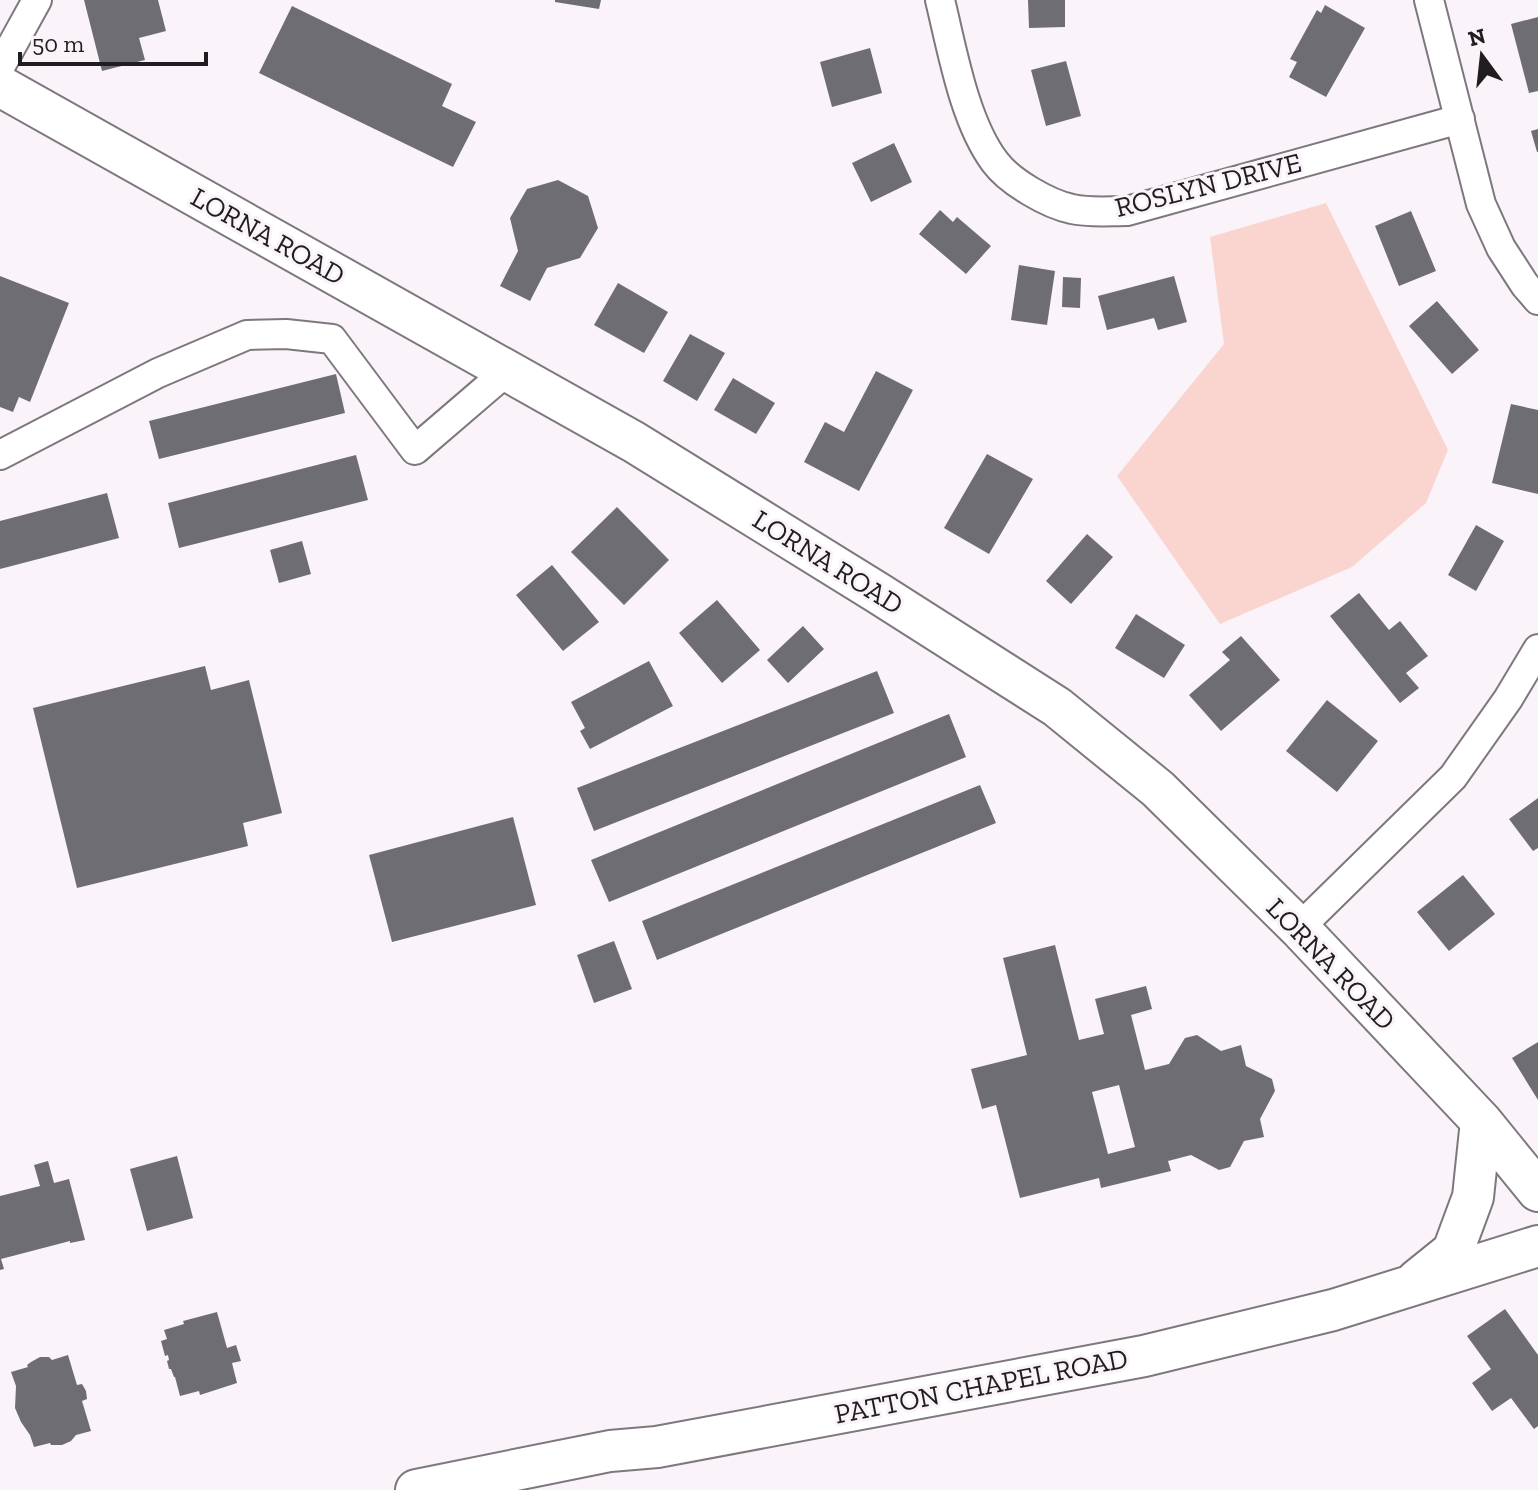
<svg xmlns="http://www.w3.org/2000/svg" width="1538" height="1490" font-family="'Zilla Slab',serif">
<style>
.green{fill:#fad5cf}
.building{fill:#6f6d74;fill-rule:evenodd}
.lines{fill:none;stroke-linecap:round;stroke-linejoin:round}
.street-casing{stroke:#7e787e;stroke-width:32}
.secondary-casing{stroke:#7e787e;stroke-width:44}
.street{stroke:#fff;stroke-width:28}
.secondary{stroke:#fff;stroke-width:40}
.labels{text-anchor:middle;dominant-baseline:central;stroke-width:6;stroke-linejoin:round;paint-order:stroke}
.street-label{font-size:28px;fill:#1f1d1f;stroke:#faf3f9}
</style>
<rect width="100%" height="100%" fill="#faf3f9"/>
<!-- green -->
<path class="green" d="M1326 203 1448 450 1426 503 1352 567 1220 624 1117 476 1224 344 1210 237Z"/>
<!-- building -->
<path class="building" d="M84 0H158L166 31 139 38 145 60 102 71Z
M555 0H601L599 9 555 2Z
M1028 0H1065V27L1029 28Z
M1325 5 1365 28 1326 97 1289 77 1297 62 1290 59 1317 10 1321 13Z
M292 6 452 84 442 106 476 122 453 167 259 73Z
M1538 17V91L1529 93 1511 24Z
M870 48 882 93 832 107 820 62Z
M1066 61 1081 116 1046 126 1031 70Z
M1538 129V152H1537L1531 131Z
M894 143 912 182 871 202 852 163Z
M558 180 588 196 598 228 580 258 547 268 530 301 500 286 518 251 510 218 527 189Z
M940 210 953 222 957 217 991 246 966 274 919 234Z
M1411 211 1436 271 1399 286 1375 226Z
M1019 265 1055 271 1047 325 1011 320Z
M0 276 69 303 30 402 19 397 13 412 0 407Z
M1174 276 1187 322 1158 330 1154 318 1107 330 1098 296Z
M1063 277 1081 278 1080 308 1062 307Z
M618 283 668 312 644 353 594 325Z
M1437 301 1479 350 1452 374 1409 326Z
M690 334 725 353 697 401 663 381Z
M876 371 913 390 859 491 804 462 825 422 844 432Z
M336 374 345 413 159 459 149 421Z
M733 378 775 403 756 434 714 410Z
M1511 404 1538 410V494L1492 483Z
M987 454 1033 479 989 554 944 528Z
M356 455 368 500 179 548 168 503Z
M107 493 119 538 0 569V521Z
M617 507 669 560 624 605 571 552Z
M1476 525 1504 541 1476 591 1448 575Z
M1087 534 1113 557 1071 604 1046 581Z
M302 541 311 574 279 583 270 550Z
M552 565 599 622 563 651 516 595Z
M1359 593 1389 630 1400 621 1428 656 1406 673 1419 688 1400 703 1330 616Z
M717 600 760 650 722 683 679 633Z
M1136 614 1185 645 1164 678 1115 648Z
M803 626 824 649 788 683 767 660Z
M1241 636 1280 680 1221 731 1189 695 1230 660 1222 652Z
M649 661 673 706 590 749 580 731 585 728 571 702Z
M205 666 211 690 249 680 282 813 243 823 248 846 77 888 33 708Z
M877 671 894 713 594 831 577 788Z
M1327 700 1378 741 1337 792 1286 751Z
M949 714 966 757 609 902 591 860Z
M980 785 996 823 657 960 642 921Z
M1538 798V848L1533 851 1509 819Z
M513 817 536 905 392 942 369 855Z
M1463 875 1495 914 1449 951 1417 912Z
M614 941 632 989 594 1003 577 955Z
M1055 945 1079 1040 1104 1034 1095 999 1146 986 1152 1009 1131 1015 1145 1070 1169 1064 1185 1038 1197 1035 1221 1051 1241 1045 1246 1066 1272 1079 1275 1091 1260 1119 1264 1137 1244 1141 1230 1167 1219 1170 1191 1155 1168 1161 1171 1171 1101 1188 1099 1178 1020 1198 996 1105 982 1109 971 1069 1027 1055 1003 958ZM1119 1085 1135 1147 1108 1154 1092 1092Z
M1538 1042V1100L1512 1058Z
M177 1156 193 1218 147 1231 130 1169Z
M48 1161 54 1183 69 1179 85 1240 70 1243V1241L1 1259 4 1269 0 1270V1196L40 1186 34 1165Z
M1505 1309 1538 1355V1426L1534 1429 1511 1398 1492 1411 1472 1383 1491 1369 1467 1336Z
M217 1312 227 1348 236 1345 241 1361 232 1363 237 1383 200 1395 199 1391 180 1396 175 1377H174L171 1369H169L167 1361 169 1360 168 1355 165 1356 161 1341 167 1339 164 1330 184 1324 183 1321Z
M68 1355 77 1385 82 1384 86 1391 87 1399 82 1401 91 1431 76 1435 71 1441 62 1445H51L50 1443 34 1447 30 1435 21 1422 15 1408 16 1386 11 1372 28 1367 27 1365 31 1362 40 1357H49L52 1360Z"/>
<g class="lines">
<defs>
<path id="street" d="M940 0C952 49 964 121 995 162 1010 182 1048 204 1072 209 1089 213 1109 211 1127 211L1460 119
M1429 0 1481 204 1501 248 1525 285 1538 300
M0 67 37 0
M0 455 158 373 247 335 286 334 332 339 415 450 507 371
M1299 928 1453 777 1508 699 1538 649"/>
<path id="secondary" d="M0 86 634 442 878 593 1057 707 1158 789 1299 928 1481 1121 1538 1191
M1417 1280 1453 1251 1473 1197 1481 1121
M416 1490 610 1451 657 1447 1144 1356 1333 1310 1538 1246"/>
</defs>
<!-- street casing -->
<use href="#street" class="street-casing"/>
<!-- secondary casing -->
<use href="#secondary" class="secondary-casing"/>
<!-- street -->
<use href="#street" class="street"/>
<!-- secondary -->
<use href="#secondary" class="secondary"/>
</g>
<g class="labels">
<!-- street labels -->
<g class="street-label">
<text transform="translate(1208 185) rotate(-14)">ROSLYN DRIVE</text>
<text transform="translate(268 236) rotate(29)">LORNA ROAD</text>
<text transform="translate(828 562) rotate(32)">LORNA ROAD</text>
<text transform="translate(1331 964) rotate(46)">LORNA ROAD</text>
<text transform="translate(981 1386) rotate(-11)">PATTON CHAPEL ROAD</text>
</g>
</g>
<!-- north arrow -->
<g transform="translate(1482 56) rotate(345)" stroke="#faf3f9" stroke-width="6" paint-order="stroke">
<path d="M0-6L14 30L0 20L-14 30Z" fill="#1f1d1f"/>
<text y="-12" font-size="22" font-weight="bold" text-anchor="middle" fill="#1f1d1f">N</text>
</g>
<!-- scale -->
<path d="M20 52v12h186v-12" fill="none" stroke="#1f1d1f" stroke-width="4"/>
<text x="32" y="52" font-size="24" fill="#1f1d1f" stroke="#faf3f9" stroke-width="6" paint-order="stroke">50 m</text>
</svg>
